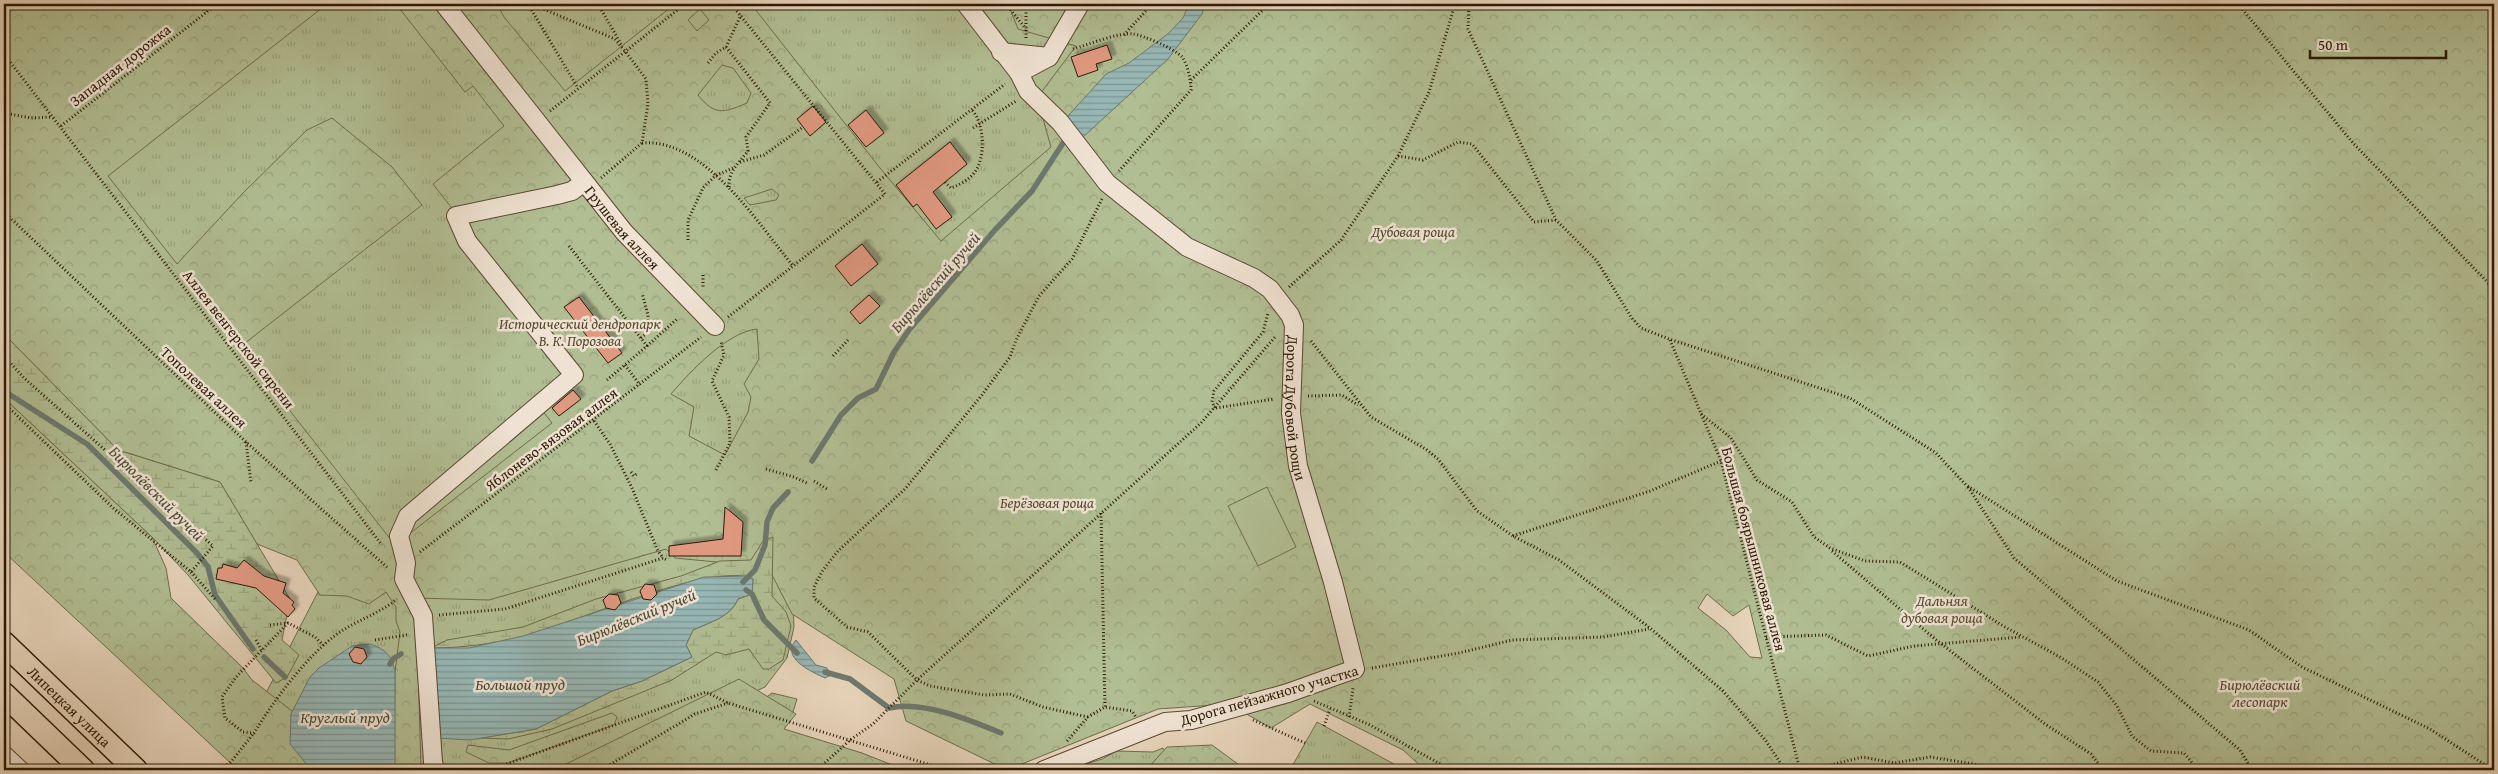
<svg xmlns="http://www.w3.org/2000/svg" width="2498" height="774" font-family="'Gentium Book Plus',serif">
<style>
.grass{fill:url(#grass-tufts);stroke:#6e6c4a}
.forest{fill:url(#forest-crowns);stroke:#6e6c4a;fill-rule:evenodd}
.wetland{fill:url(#wetland-marsh);stroke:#6e6c4a}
.pitch{fill:#b1bd92;stroke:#6e6c4a}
.water{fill:url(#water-rules);stroke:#6c786e}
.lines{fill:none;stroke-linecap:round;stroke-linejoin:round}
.stream{stroke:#6c786e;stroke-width:5.5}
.building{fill:#e09981;stroke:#2b1a03;filter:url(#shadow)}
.minor-casing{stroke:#5a4830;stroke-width:20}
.major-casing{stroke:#2b1a03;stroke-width:25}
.path{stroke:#2b1a03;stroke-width:3;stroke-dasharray:1 2.5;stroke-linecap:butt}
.minor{stroke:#efe2d2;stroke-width:18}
.major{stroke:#e6d3b9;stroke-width:22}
.labels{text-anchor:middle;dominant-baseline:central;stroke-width:5;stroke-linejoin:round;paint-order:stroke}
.street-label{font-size:15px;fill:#2b1a03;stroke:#efe2d2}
.park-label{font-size:15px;font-style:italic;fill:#534b2e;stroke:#efe2d2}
.water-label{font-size:16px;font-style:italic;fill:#4b4938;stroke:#efe2d2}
</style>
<defs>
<pattern id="grass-tufts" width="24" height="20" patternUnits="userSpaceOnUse" patternTransform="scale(1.25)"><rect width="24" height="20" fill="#b1bd92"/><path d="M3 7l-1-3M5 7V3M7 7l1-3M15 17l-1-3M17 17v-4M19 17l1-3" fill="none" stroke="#98a27c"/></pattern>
<pattern id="forest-crowns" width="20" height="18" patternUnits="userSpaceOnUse" patternTransform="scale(1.25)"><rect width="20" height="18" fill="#b1bd92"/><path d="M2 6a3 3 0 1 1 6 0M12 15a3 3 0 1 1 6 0" fill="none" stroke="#98a27c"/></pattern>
<pattern id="wetland-marsh" width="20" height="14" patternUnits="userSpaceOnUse" patternTransform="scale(1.25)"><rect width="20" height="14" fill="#b1bd92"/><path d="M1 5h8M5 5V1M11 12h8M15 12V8" fill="none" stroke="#98a27c"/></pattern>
<pattern id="water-rules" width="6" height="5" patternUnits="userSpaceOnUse" patternTransform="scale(1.25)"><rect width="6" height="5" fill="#97b7b5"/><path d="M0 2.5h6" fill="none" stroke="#7b9491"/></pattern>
<filter id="shadow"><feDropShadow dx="4.5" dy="-4.5" stdDeviation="1" flood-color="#0004"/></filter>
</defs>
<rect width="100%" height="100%" fill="#e6d3b9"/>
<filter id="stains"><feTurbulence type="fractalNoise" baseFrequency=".004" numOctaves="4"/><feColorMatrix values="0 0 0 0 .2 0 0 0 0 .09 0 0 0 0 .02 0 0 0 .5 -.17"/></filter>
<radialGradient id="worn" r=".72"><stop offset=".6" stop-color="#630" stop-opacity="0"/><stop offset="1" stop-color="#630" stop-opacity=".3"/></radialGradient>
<!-- grass -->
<path class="grass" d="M4 4H1246L793 601 794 627 787 658 765 687 742 697 617 770H238L230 763 338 553 150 380Z
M772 693 797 699 793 712 757 704Z
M1317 722 1403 769 1402 770H1290Z
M1163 748 1169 756 1158 770H1066L1102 759 1117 751 1153 752Z"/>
<!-- forest -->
<path class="forest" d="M4 4H327L108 176 177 264 243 193 307 130 332 118 392 167 422 205 240 347 395 545 552 423 538 405 580 372 433 184 504 126 473 86 465 92 396 4H497L504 17 565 91 675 4H751L880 168 941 241 1051 147 1037 98 1076 46 1018 29 1008 4H2494V770H1425L1403 750 1310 704 1271 728 1229 704 1158 709 1007 770 906 721 894 679 792 614 768 567 675 558 666 549 489 600 416 598 421 770H394L395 672 400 632 396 621V607L386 592 369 604 347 596 320 595 297 560 257 544 220 482 118 450 4 334ZM700 9 709 20 697 31 688 20ZM722 65 733 68 751 93 747 103C723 113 715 116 698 95ZM772 189 779 195 776 200 750 205 744 198ZM757 329 759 359 744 384 751 397 748 412 725 455 689 436 694 407 671 394C690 372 727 332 757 329ZM1707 594 1733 616 1749 605 1762 658 1750 657 1726 630 1698 608Z
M4 398 152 537 166 568 171 598 243 668 252 680 292 711 308 766 315 770H238L4 552Z
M739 679 796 714 784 729 862 753 905 770H554Z
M612 713 617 717 614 725 508 763H489L466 752 468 745 509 750Z
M1212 745 1246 770H1146L1167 747Z"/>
<!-- wetland -->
<path class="wetland" d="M4 334 118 450 220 482 290 599 282 640 299 655 287 677 276 683 188 575 152 537 4 398Z
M773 537 772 596 786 612 791 626 783 660 769 669H763L749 649 726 655 716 652 672 680 552 729 508 739 481 738 536 729 612 691 642 681 692 657 686 645 693 630C710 622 731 617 738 599L752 594 753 579C713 560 570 625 522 637 491 644 462 648 431 648L447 640 523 627 596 599 681 576 720 561 751 560 763 541Z"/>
<!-- pitch -->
<path class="pitch" d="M1267 487 1296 547 1258 566 1228 506Z"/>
<!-- water -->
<path class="water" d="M1189 4H1205L1202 14 1168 59 1082 138 1069 126 1068 116 1106 74 1129 63 1169 33 1183 18Z
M745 576 753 579 752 594 738 599C731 617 710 622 693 630L686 645 692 657 642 681 612 691 536 729 470 740 438 738 431 648H469L523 636 704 577Z
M796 640 816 665 827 668 831 675 825 678C812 672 780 658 796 640Z
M370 644C386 649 392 656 395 672V769L315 770 308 766 290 744 291 714 310 677 319 668 352 646Z"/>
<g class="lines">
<!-- stream -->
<path class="stream" d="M4 391 87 444 197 553 208 567 215 595 253 649
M812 461 841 415 858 398 876 389 894 352 909 330 994 231 1032 191 1063 143
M743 582 755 570 765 545 767 522 773 508 788 492
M746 590 752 594 764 620 797 653
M264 657 285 677
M390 664 393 659 401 654
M825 672 850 679 889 708C922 700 970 720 1001 733"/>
</g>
<!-- building -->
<path class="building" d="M1107 45 1112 59 1096 64 1098 70 1078 77 1071 57Z
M813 106 826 122 810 136 797 119Z
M866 110 884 133 866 147 848 125Z
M950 142 967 164 933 192 952 217 936 229 917 204 913 207 896 185Z
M862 244 878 264 851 286 835 266Z
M869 295 880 306 860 324 850 312Z
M579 297 622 353 608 363 564 307Z
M573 390 581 399 559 416 552 408Z
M725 507 743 522 741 556H669V546L723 539Z
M244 560 264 576 286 583 283 593 294 602 292 605 295 609 288 617 256 588 216 579 218 568H222L223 564 237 568Z
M645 584 654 585 657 594 651 600 643 599 640 591Z
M609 594 618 595 621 603 615 610 606 608 603 600Z
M355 647 364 649 367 657 361 664 353 662 349 654Z"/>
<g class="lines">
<defs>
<g id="minor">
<path id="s1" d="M444 4 624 232 715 326"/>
<path id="s2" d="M966 4 1019 73 1028 91 1060 122 1107 183 1187 247 1254 278 1270 289 1290 315 1294 325 1291 413 1298 466 1333 582 1355 669 1288 693 1191 720 1165 722 1044 770"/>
<path d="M1001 52 1049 57"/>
<path d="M1019 73 1049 57 1080 4"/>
<path d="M4 755 20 770"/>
<path d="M435 770 433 762 423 616 404 579 406 563 399 536 408 516 574 375 467 241 456 216 557 195 572 191 584 182"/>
</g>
<g id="major">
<path id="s3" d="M4 643 136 770"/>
<path d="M4 694 83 770"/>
</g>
</defs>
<!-- minor casing -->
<use href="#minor" class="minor-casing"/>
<!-- major casing -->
<use href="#major" class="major-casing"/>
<!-- path -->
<path class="path" d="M162 4 200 7 206 12
M528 4 578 88
M531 4 615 39 625 51 646 79 648 104 642 143 601 178
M598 4 621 44
M1006 4 1026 29
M1469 4 1468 29 1556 220 1597 261 1631 317 1641 328 1669 339 1850 398 1936 453 1966 485 2117 581 2249 630 2302 667 2430 729 2493 770
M2238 4 2353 143 2494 289
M1124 35 1152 4
M1026 38V4
M726 47 770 103 746 137 748 151C739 163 728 171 729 187
M1073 49C1088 45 1118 32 1133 34 1143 35 1175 49 1182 57 1188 65 1191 81 1191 90L1119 171
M4 54 382 545
M708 63 716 53 726 47 741 15
M1191 80 1269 4
M550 111 685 4
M4 113 31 118 52 117
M61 126 217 4
M973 128 1016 101
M642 143C704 138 757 222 793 266
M1398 156 1423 160 1458 142 1472 144 1534 222 1556 220
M740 162 764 155 803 127
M877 182 1005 84
M945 182 951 188C959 185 969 180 974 173 986 159 985 122 971 109
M4 212 246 442 388 568
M688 240V220L703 188 715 176 733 168
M569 246 647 346 607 380
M703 275V289
M1289 287 1341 240 1398 156 1429 92 1455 4
M728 317 885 194 731 4
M641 338 648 332V315L642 293
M1670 340 1721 461 1800 770
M1311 341 1371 417 1427 450 1438 459 1477 511 1513 536 1559 560 1650 628 1723 691 1766 741 1785 770
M647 346 677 319
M4 356 24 378 213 546 191 572 112 507 4 403
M833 356 848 340
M625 365 640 385
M1308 396 1342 395 1358 405
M1215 408 1212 402 1214 391 1263 332 1268 313
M1216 408 1274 399
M1701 414 1731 438 1757 480 1792 502 1814 537 1830 548 1865 561 1900 562 2005 627 2060 657 2098 682 2117 706 2132 736 2151 751 2184 753 2198 770
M594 421 610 444 632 488 657 549 663 558
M246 442 251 483
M766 469 794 477 807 483
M716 470 730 443 729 417 712 381 724 355 721 341
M631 472 634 476 638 473
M814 481 827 489
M1968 487 2014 558 2240 750 2252 770
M1101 513 1105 707
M1513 536 1650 491 1721 461
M1832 551 1935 639 2045 724 2091 754 2103 770
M420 552 701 337
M191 572 215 599
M439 615 505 609 663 558 667 560
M288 623 236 677 222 697 225 718 243 732 254 733C274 700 308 654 340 632 358 620 380 613 397 599
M270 625 288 623 315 637 323 645
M1766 637 1826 635 1868 656 1914 646 2021 637
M256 640 262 651
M375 640 407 635
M1372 668 1459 653 1512 640 1603 637 1649 629
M1314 701 1370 725 1451 770
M1088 717 1043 707 1010 694 984 695 930 686 917 680 868 632 847 627 814 598V587L823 570 838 551 905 489 982 395 1010 357 1016 340 1039 296 1072 259 1102 199
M1349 717 1353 688
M1253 720 1305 743
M1324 726 1330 709
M1067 741 1088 717 1105 707 1132 711 1136 717
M218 770 230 763 254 733
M490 770 706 692 728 703 947 770
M601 770 695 714 728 703
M817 770 850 740 873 724 917 680 1201 423 1275 337
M1494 770H1508
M1810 770 1863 757 1894 763 1930 757 1974 764 1987 770"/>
<!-- minor -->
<use href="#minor" class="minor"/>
<!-- major -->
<use href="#major" class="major"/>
</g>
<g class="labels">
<!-- street labels -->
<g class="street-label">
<text transform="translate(120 65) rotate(-38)">Западная дорожка</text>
<text stroke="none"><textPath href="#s1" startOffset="286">Грушевая аллея</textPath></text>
<text transform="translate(239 339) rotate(52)">Аллея венгерской сирени</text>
<text transform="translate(204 387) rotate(43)">Тополевая аллея</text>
<text stroke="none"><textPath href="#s2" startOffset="551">Дорога Дубовой рощи</textPath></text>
<text transform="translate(551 439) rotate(-37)">Яблонево-вязовая аллея</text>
<text transform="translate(1754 549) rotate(75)">Большая боярышниковая аллея</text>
<text transform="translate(1269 695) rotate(-16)">Дорога пейзажного участка</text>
<text stroke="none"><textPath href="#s3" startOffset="91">Липецкая улица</textPath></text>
</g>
<!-- park labels -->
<g class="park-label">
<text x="1413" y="231">Дубовая роща</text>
<text x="580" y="323">Исторический дендропарк<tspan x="580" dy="17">В. К. Порозова</tspan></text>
<text x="1047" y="502">Берёзовая роща</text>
<text x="1942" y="600">Дальняя<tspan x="1942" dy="17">дубовая роща</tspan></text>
<text x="2260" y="684">Бирюлёвский<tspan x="2260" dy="17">лесопарк</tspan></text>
</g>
<!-- water labels -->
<g class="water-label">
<text transform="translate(935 282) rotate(-49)">Бирюлёвский ручей</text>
<text transform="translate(157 493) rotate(45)">Бирюлёвский ручей</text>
<text transform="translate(636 617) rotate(-22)">Бирюлёвский ручей</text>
<text x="520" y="684">Большой пруд</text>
<text x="345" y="717">Круглый пруд</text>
</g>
</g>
<!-- margin -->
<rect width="2498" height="774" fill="none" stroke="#e6d3b9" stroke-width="20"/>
<rect x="5" y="5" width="2488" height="764" fill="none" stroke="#2b1a03" stroke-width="2.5"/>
<rect x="10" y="10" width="2478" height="754" fill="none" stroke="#2b1a03"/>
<!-- scale -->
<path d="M2310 50v8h136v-8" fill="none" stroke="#2b1a03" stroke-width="2.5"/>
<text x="2318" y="50" font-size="15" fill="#2b1a03" stroke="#efe2d2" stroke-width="4" paint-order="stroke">50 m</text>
<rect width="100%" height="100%" filter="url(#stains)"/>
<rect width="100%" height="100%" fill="url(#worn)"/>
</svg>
